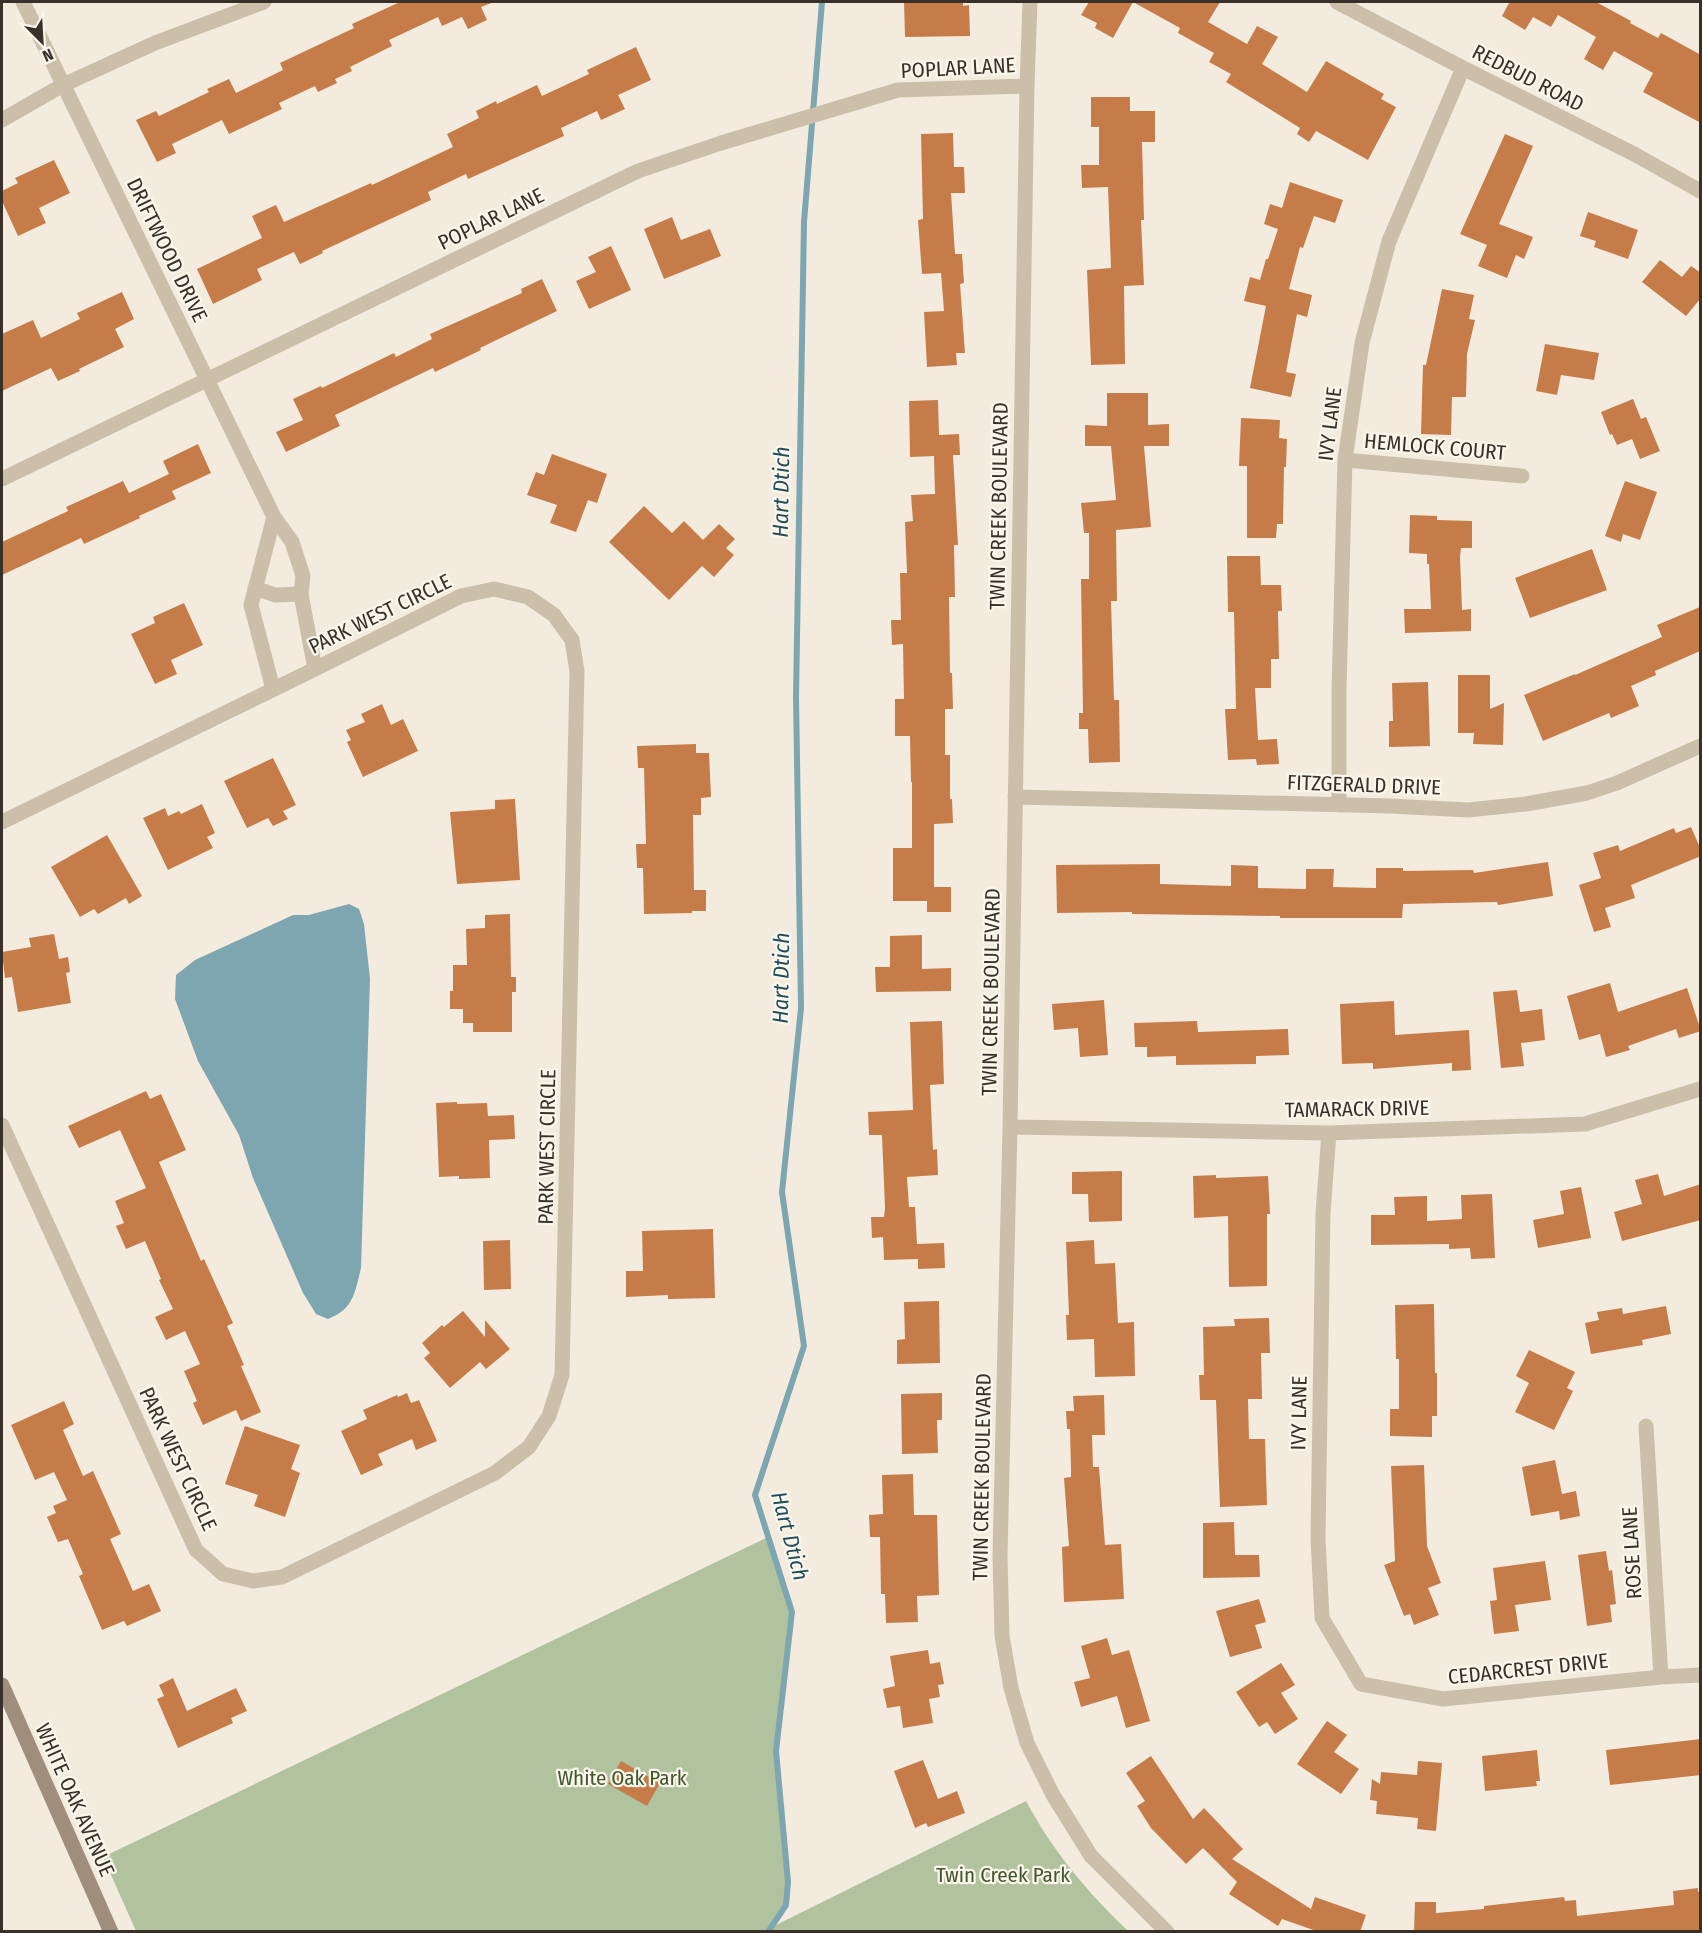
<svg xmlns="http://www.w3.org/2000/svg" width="1702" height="1933" font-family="'Fira Sans Condensed',sans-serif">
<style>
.green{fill:#b0c29e}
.water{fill:#7da6b0}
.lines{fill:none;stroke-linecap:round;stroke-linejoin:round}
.stream{stroke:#7da6b0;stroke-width:6}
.building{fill:#c67c49}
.street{stroke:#cbbfaa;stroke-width:15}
.secondary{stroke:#9f8e7b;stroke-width:15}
.labels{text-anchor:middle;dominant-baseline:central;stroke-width:4.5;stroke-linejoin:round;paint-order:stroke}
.street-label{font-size:21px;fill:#393129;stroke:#faf6eb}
.park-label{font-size:21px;fill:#41572d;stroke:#faf6eb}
.water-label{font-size:22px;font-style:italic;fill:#1e4d5b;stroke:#faf6eb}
</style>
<rect width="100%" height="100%" fill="#f3ecde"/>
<!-- green -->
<path class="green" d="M768 1537 792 1612 776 1751 788 1882 786 1905 770 1928 1026 1801C1052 1850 1088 1893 1128 1931H136L103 1857Z"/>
<!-- water -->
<path class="water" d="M349 904 359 909 364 924 370 979 361 1268C355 1292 354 1309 328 1319L316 1314 303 1293 253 1178 239 1135 198 1061 175 999 176 975 195 960 293 915H309Z"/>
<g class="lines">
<!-- stream -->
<path class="stream" d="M768 1932 786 1905 788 1882 776 1751 792 1612 755 1495 804 1346 782 1192 801 1008 796 697 804 222 822 2"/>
</g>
<!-- building -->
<path class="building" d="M400 2H494L481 7 487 20 468 29 462 17 442 26 438 17 389 40 392 46 350 67 352 71 335 79 337 83 318 92 315 86 279 103 282 109 229 134 222 120 172 144 176 153 157 162 136 120 156 111 159 116 209 92 207 89 229 79 236 93 283 70 280 63 354 28 352 24Z
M904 2H963V6L969 5 970 36 905 37Z
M1089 2H1220L1208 22 1247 44 1257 26 1278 37 1262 64 1307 92 1326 61 1384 94 1381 99 1396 107 1368 160 1316 131 1309 142 1297 134 1300 128 1226 82 1231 74 1209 62 1214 53 1178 33 1180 28 1133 2 1113 38 1095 28 1097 23 1081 15Z
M1507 2H1596L1631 21 1630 23 1658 38 1661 33 1701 55V123L1643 92 1653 73 1614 51 1603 70 1584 59 1596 37 1558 15 1551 27 1533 17 1525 30 1502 16 1509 3Z
M636 47 651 80 618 95 625 109 601 120 597 111 561 128 564 136 468 179 466 174 428 192 431 200 322 251 323 253 300 264 294 252 257 269 262 280 213 304 197 269 262 238 252 216 276 205 284 222 371 183 372 185 453 147 447 134 479 118 476 111 496 101 497 104 537 85 542 96 589 74 587 70Z
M1091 97H1130V111H1155V142H1142L1144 220H1141L1144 285 1124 286 1125 364 1091 365 1087 270 1111 268 1108 187 1082 188 1081 165H1099V127H1091Z
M953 133 954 167H964L965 193H951L955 254H962L964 283 960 284 965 353H956L957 365 927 367 924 312 944 311 941 273 922 274 918 220 923 219 921 134Z
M1505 134 1533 146 1499 224 1533 237 1524 259 1516 255 1507 278 1478 266 1487 245 1460 234Z
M54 160 70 193 39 208 46 223 18 236 2 201V191L18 183 15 178Z
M1290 182 1343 200 1335 223 1314 216 1303 248 1300 247 1289 289 1312 295 1307 317 1297 314 1286 372 1296 374 1291 397 1250 388 1266 306 1244 301 1250 277 1260 280 1266 259H1268L1278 229 1264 224 1270 204 1282 208Z
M1588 212 1638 230 1628 259 1594 247 1596 241 1580 236Z
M672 217 681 240 710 229 721 256 664 279 644 229Z
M611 246 631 290 589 309 576 281 596 272 588 257Z
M1660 260 1682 277 1691 266 1701 273V298L1686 316 1642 282Z
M542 279 557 311 480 348 481 350 435 372 433 368 335 415 340 426 286 452 276 432 303 420 293 399 321 386 322 388 394 353 396 357 432 339 430 334 522 293 521 289Z
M1442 289 1474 295 1469 319 1475 320 1467 354 1466 397H1452L1451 435 1421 434 1423 365H1426Z
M122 292 134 319 115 329 124 347 79 369 80 371 58 381 51 368 2 391V334L33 320 41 338 80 319 77 313Z
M1545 344 1599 353 1594 380 1561 375 1557 395 1536 391Z
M1107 393H1148V425L1169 424V446H1144L1151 527 1116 530 1117 601H1111L1114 700H1119L1120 762 1089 763 1088 729H1079V713H1083L1081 579H1089V533H1084L1081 503 1116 500 1111 446H1085V425L1107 426Z
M1633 399 1641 419 1646 417 1660 451 1640 459 1632 439 1617 445 1612 434 1610 435 1601 412Z
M938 400 939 435 959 434 960 455H953L958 545H954L955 597H949L950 673H952L953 709H945V755H950V799H952L953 823 934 824V887H951V912H927V901H893V848H912V782H911L910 736H895V699H904L903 644 892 645 891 620H901L900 573H907L905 522 913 521 911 495 935 494 934 456 910 457 909 401Z
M1241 418 1280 420 1279 438 1287 439 1286 467H1284L1283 524H1277L1276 538H1247V466H1239Z
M198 444 211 473 172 491 176 499 139 516 140 518 84 544 81 538 2 575V542L68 511 66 507 123 481 129 493 169 474 163 461Z
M552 454 607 474 597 503 588 500 576 532 550 523 557 505 527 495 536 472 544 475Z
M1625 481 1657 492 1640 540 1623 534 1621 542 1605 536Z
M644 506 672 533 684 521 703 540 719 524 735 539 726 548 734 555 714 577 702 566 669 600 609 542Z
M1410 515 1437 516V520L1472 521V548H1461L1460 557 1462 610 1471 609V631L1405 633 1404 609H1431L1429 564H1427V554L1409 553Z
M1592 549 1607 590 1530 618 1515 578Z
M1227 556H1260L1261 585H1281L1282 611H1278L1279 659H1271V688H1255L1258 740 1277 739 1279 764 1257 765 1256 759 1228 760 1225 709H1236L1234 612H1228Z
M184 603 203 645 171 660 177 674 155 684 131 634 155 623 153 617Z
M1700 607V651L1655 671 1656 675 1631 686 1639 706 1611 718 1609 713 1543 741 1524 695 1575 674V675L1662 637 1657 625Z
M1458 675H1490V709L1504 703 1503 745 1473 744 1474 733H1458Z
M1428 682 1430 746 1389 747V721H1393L1392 683Z
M382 704 391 725 403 719 418 751 363 777 347 742 351 740 346 730 365 722 361 714Z
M696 744V753H709L711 797 701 798V815H693L694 890H706V911H692V913L644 914 643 868H637L636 844H646L644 768H638L637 746Z
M273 758 296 805 283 811 288 819 273 826 268 818 247 828 224 781Z
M515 799 520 880 457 884 450 812 495 809V800Z
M202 804 215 833 207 837 213 848 168 870 143 818 165 808 168 816 179 811 181 814Z
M1691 827 1701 850V856L1631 885 1635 898 1605 908 1611 927 1594 932 1579 885 1601 878 1593 853 1618 845 1620 851 1674 828 1676 833Z
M107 835 142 896 129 904 126 898 98 914 94 909 80 917 51 867Z
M1548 862 1553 896 1498 905 1497 902 1403 904 1402 918H1280V916L1132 914V912L1057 913 1056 865 1160 864V884L1231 886V865L1258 866V888L1306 889V869H1334L1333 887 1376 888V868H1403V871L1473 870 1474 873Z
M510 914 511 977H516V992H512V1032H473V1023H463V1009H450V991H453V965H467L466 929 485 928V915Z
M54 934 59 959 68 957 70 972 66 973 71 1003 18 1012 12 977 5 978 2 952 31 947 29 938Z
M922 935V969L951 968V991L876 992 875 967H890V936Z
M1610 983 1618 1012 1687 988 1701 1031 1679 1038 1676 1029 1628 1046 1630 1050 1606 1057 1600 1034 1579 1040 1567 996Z
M1517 990 1520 1012 1542 1009 1545 1040 1521 1043 1524 1066 1501 1068 1493 992Z
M1104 1000 1108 1055 1080 1057 1078 1028 1054 1030 1052 1004Z
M1394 1001 1395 1035 1469 1030 1471 1070 1452 1071V1063L1373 1069V1063L1342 1064 1340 1004Z
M942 1021 944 1084 930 1085 933 1150 937 1149 938 1175 907 1177 909 1207H915L917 1244 944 1243 945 1268 918 1269V1259L884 1260 883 1237 872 1238 871 1217H884L885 1208 882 1135H869L868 1112 913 1110 910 1022Z
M1197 1021 1198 1032 1288 1029 1289 1055 1256 1056V1064L1176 1065V1056L1147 1057V1047H1135L1134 1023Z
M146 1091 150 1099 161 1094 186 1150 159 1162 201 1261 204 1259 233 1323 227 1326 244 1365 241 1366 261 1412 241 1421 236 1410 203 1425 193 1403 197 1401 184 1371 200 1364 185 1331 166 1340 155 1317 173 1309 159 1280 161 1279 145 1241 126 1249 116 1226 124 1223 115 1201 146 1188 120 1130 79 1148 68 1126Z
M457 1102V1104L487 1103 488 1116 514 1115 515 1139 489 1140 490 1178 459 1179V1176L439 1177 436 1103Z
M1122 1171V1221L1089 1222 1088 1194H1072V1172Z
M1658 1174 1664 1196 1701 1184V1220L1622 1241 1614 1212 1642 1204 1635 1180Z
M1216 1175V1178L1268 1176 1270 1214H1267V1286L1229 1287 1228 1216 1194 1218 1193 1176Z
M1581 1187 1591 1238 1538 1248 1533 1220 1564 1214 1560 1191Z
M1492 1194 1495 1258 1471 1259 1470 1248 1449 1249V1244L1371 1245V1215H1395L1394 1197 1427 1196V1221L1462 1219 1461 1195Z
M713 1229 715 1298 668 1299V1295L626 1297V1271H643L642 1231Z
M510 1240 511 1289 484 1290 483 1241Z
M1094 1240 1095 1264 1115 1263 1118 1323 1134 1322 1135 1376 1095 1377 1094 1339 1067 1340 1066 1315H1069L1066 1242Z
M939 1301 940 1363 897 1364V1340L905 1339 904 1302Z
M1434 1304 1435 1373H1437V1416H1432V1437L1390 1436V1409H1399V1359H1396L1395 1305Z
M1666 1306 1671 1334 1642 1340 1643 1345 1591 1354 1585 1323 1599 1320 1597 1312 1622 1308 1623 1314Z
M463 1311 485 1337V1320L510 1349 486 1369 480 1362 450 1388 424 1358 430 1353 422 1343 442 1325 444 1327Z
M1269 1318 1270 1353H1261L1262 1399H1248L1249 1439H1265L1267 1505 1220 1507 1216 1400H1200L1199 1375H1204L1203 1327 1235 1326 1234 1319Z
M1529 1350 1575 1372 1567 1388 1573 1391 1554 1430 1515 1412 1529 1383 1516 1376Z
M407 1393 411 1403 419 1400 437 1441 416 1450 412 1439 378 1454 383 1465 361 1475 341 1431 367 1419 363 1410 397 1395 398 1397Z
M942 1393V1420H937L938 1453 902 1454 901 1394Z
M1104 1395 1105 1435H1092L1093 1467H1099L1105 1545 1121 1544 1124 1599 1064 1602 1062 1547 1069 1546 1064 1478 1071 1477V1469L1070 1429H1067L1066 1411H1074L1073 1396Z
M64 1401 74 1424 63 1430 83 1476 93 1471 121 1534 110 1539 133 1591 149 1584 161 1611 127 1626 124 1621 102 1630 79 1576 83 1574 68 1539 58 1542 47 1517 56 1513 53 1506 67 1500 54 1472 35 1480 11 1425Z
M245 1426 300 1445 291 1469 300 1473 285 1517 254 1506 258 1495 225 1484Z
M1555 1460 1562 1494 1576 1491 1580 1516 1560 1520 1559 1511 1531 1516 1522 1467Z
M1424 1465 1427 1546 1441 1583 1428 1588 1439 1615 1414 1625 1410 1614 1404 1616 1384 1565 1395 1561 1391 1466Z
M913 1474 914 1515H937L939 1595 917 1596 918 1622 886 1623 885 1594H881L880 1537H870L869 1515 883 1514 882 1475Z
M1234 1522 1235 1555H1259L1260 1577 1203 1578V1523Z
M1606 1551 1609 1571 1612 1570 1616 1604 1610 1605 1612 1622 1587 1626 1578 1555Z
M1545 1561 1551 1600 1515 1605 1519 1631 1494 1634 1490 1601 1497 1600 1493 1568Z
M1259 1599 1266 1622 1255 1625 1262 1648 1230 1657 1216 1611Z
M1107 1638 1112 1655 1129 1650 1150 1721 1126 1728 1117 1696 1081 1707 1074 1682 1090 1678 1081 1646Z
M928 1650 930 1664 940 1662 944 1684 938 1685 940 1697 929 1699 933 1723 903 1728 900 1706 887 1708 883 1689 895 1686 890 1656Z
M1281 1663 1295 1685 1281 1693 1298 1719 1275 1734 1267 1722 1259 1727 1236 1692Z
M173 1678 187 1711 236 1688 247 1711 231 1718 233 1723 178 1748 157 1699 164 1696 159 1685Z
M1327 1721 1347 1735 1334 1752 1359 1769 1341 1794 1297 1764Z
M1701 1739V1775L1610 1785 1606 1750Z
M1537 1750 1540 1781H1536L1537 1786 1485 1791 1482 1756Z
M1151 1756 1193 1819 1204 1808 1243 1849 1232 1859 1311 1909 1315 1897 1366 1915 1360 1932H1319L1282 1919 1278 1926 1229 1894 1237 1882 1203 1848 1186 1864 1151 1828 1137 1806 1145 1801 1126 1773Z
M923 1760 938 1799 957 1791 965 1813 928 1827 926 1823 915 1828 894 1771Z
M621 1761 660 1783 647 1806 608 1784Z
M1418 1761 1442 1763 1436 1831 1417 1829 1418 1818 1376 1814 1377 1801 1370 1800 1372 1779 1380 1784 1381 1772 1417 1775Z
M1698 1888V1892L1700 1891V1932H1414L1415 1902H1436V1913L1484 1909V1906L1564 1897 1565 1901 1576 1900 1577 1916 1674 1905 1673 1891Z"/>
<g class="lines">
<!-- street -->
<path class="street" d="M23 2 274 517 292 542 303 576 301 594 315 669
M1030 2 1027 86 1010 1127 1000 1556 1002 1636 1011 1688 1027 1743 1053 1795 1091 1856 1167 1932
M1337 2 1463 68 1634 154 1700 191
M2 120 63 85 155 43 264 2
M1345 460 1522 476
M2 479 638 171 721 143 898 90 1027 86
M255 588 275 595 301 594
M273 689 251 605 274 517
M1015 797 1390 806 1468 810 1526 804 1587 793 1617 783 1700 746
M1339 805V690L1345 460 1362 343 1389 241 1463 68
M2 822 315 669 461 596 494 589 528 597 554 615 572 640 577 671 562 1375 549 1416 529 1447 495 1473 282 1577 253 1581 223 1574 196 1550 2 1125
M1010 1127 1329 1133 1585 1124 1700 1089
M1329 1133 1323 1213 1318 1539 1322 1618 1361 1684 1443 1699 1661 1677 1700 1675
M1646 1426 1661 1677"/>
<!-- secondary -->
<path class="secondary" d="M2 1685 111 1932"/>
</g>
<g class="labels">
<!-- street labels -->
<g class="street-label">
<text transform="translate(958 68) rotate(-3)">POPLAR LANE</text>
<text transform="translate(1528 78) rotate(27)">REDBUD ROAD</text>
<text transform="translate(491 219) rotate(-26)">POPLAR LANE</text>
<text transform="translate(167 250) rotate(64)">DRIFTWOOD DRIVE</text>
<text transform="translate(1330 424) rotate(-83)">IVY LANE</text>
<text transform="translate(1435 447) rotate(5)">HEMLOCK COURT</text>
<text transform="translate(999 506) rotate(-89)">TWIN CREEK BOULEVARD</text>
<text transform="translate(380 614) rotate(-26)">PARK WEST CIRCLE</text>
<text transform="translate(1364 785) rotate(2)">FITZGERALD DRIVE</text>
<text transform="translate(991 992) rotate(-89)">TWIN CREEK BOULEVARD</text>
<text transform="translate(1357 1109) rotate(-1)">TAMARACK DRIVE</text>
<text transform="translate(547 1147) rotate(-89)">PARK WEST CIRCLE</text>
<text transform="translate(1299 1413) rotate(-89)">IVY LANE</text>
<text transform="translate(178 1459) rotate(65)">PARK WEST CIRCLE</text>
<text transform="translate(982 1477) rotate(-89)">TWIN CREEK BOULEVARD</text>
<text transform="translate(1632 1553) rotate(-93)">ROSE LANE</text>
<text transform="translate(1528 1669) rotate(-6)">CEDARCREST DRIVE</text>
<text transform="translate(75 1800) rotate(66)">WHITE OAK AVENUE</text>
</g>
<!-- park labels -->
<g class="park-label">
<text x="622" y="1778">White Oak Park</text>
<text x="1003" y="1875">Twin Creek Park</text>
</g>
<!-- water labels -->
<g class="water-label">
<text transform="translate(781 492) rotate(-89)">Hart Dtich</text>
<text transform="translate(781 978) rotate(-89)">Hart Dtich</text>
<text transform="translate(790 1536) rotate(75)">Hart Dtich</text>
</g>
</g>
<!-- border -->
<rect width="1702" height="1933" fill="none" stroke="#393129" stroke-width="6"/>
<!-- north arrow -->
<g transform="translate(42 42) rotate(156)" stroke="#faf6eb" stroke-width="4.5" paint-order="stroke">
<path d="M0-4.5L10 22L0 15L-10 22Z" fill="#393129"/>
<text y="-9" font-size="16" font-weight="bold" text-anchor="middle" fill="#393129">N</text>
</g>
</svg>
